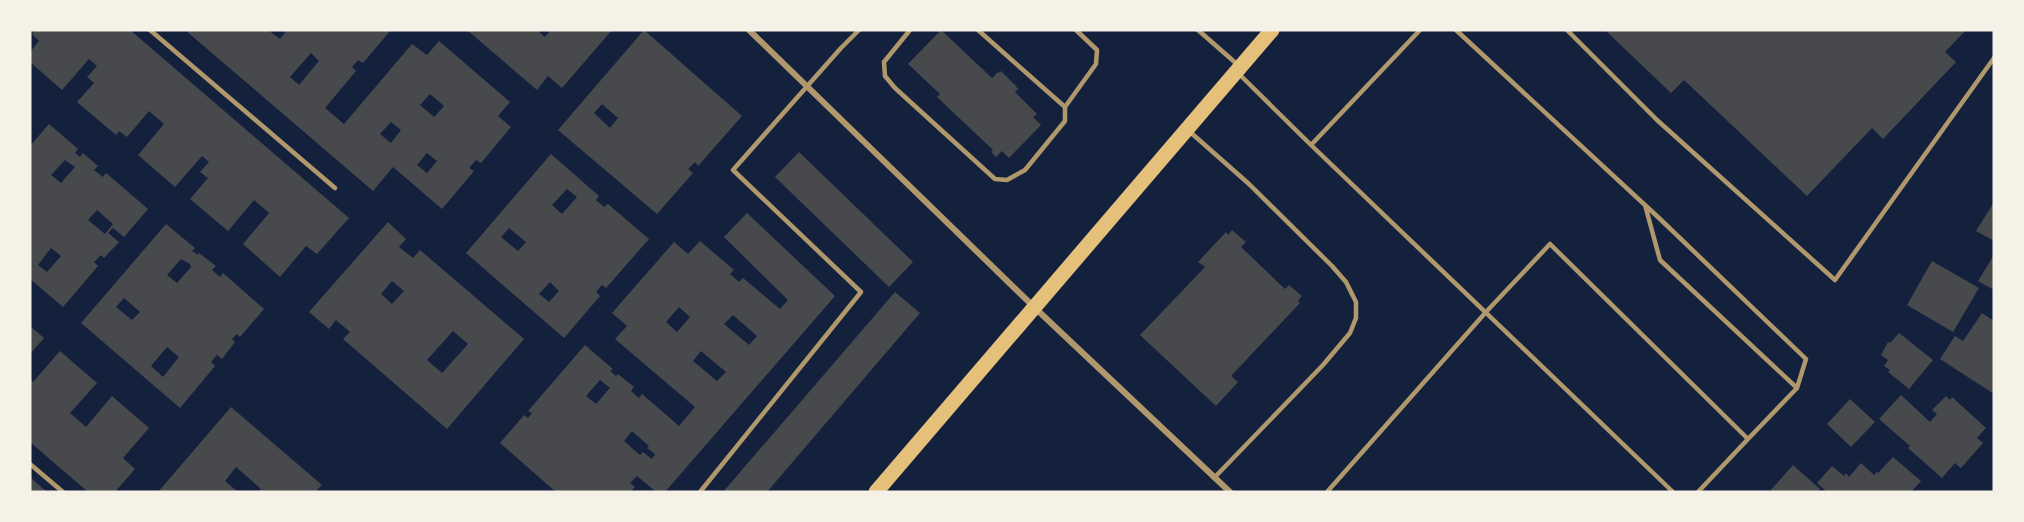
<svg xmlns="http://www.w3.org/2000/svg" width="2024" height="522" font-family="Jost,sans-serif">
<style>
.building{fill:#48494c;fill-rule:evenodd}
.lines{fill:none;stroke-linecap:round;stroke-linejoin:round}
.service{stroke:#b1986c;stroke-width:4.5}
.minor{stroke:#b1986c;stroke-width:6}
.primary{stroke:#e5c07b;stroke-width:15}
</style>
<rect width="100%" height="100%" fill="#14213d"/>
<!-- building -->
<path class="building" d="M35 30H130L349 218 317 254 306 246 280 277 243 244 269 213 254 200 228 231 190 199 208 178 200 172 209 162 202 156 175 187 138 155 164 124 149 111 127 137 119 131 116 135 77 102 94 83 87 77 97 66 89 59 62 90 30 62V52L39 41 32 34Z
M185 30H268L280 39 287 30H391L363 63 358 60 352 67 356 71 325 108 344 124 412 44 427 55 439 41 510 102 498 116 511 127 481 163 476 160 469 168 474 171 442 209 393 167 373 191ZM311 53 319 61 299 85 290 77ZM430 94 444 106 434 117 420 105ZM391 122 401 130 391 143 380 134ZM427 153 437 161 427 173 417 165Z
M467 30H537L545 37 551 30H612L562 88 548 76 537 90Z
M644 30 742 116 698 166 695 162 688 169 693 173 657 214 558 130ZM602 104 618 118 610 128 594 113Z
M941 30 992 78 998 72 999 73 1001 71 1015 85 1018 89 1015 92 1037 114 1033 117 1041 125 1009 158 1002 151 996 157 991 152 993 150 937 97 940 94 908 64Z
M1605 30H1966L1945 52 1956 62 1883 139 1872 128 1807 196 1684 80 1671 93Z
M49 124 78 149 75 153 80 157 83 153 98 166 94 170 103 177 106 173 148 209 124 237 113 228 108 233 119 242 104 258 101 255 94 262 98 266 63 307 30 279V146ZM65 160 75 167 61 183 51 175ZM97 210 113 224 105 234 88 220ZM51 248 61 256 47 272 38 265Z
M799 152 913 262 889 287 775 177Z
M551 154 599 196 596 200 604 207 608 204 649 239 606 288 602 285 596 292 600 296 564 338 466 253ZM567 189 577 197 562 214 552 205ZM509 228 526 242 518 251 501 237ZM550 282 559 291 549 302 539 294Z
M1994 202V241L1976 231Z
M747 213 835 296 665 492H656L637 476 630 483 635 487 630 492H556L500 443 524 415 528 418 532 413 528 411 585 345 613 369 610 371 616 376 618 374 634 387 631 391 639 398 642 394 679 426 695 407 615 339 627 326 612 313 674 242 688 254 700 241 734 270 730 274 739 282 743 278 780 309 788 300 724 237ZM679 307 690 317 677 332 666 322ZM733 315 757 336 749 345 724 324ZM701 351 726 372 717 381 693 361ZM600 380 610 388 596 404 586 396ZM632 431 649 446 647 448 655 454 652 459 643 452 640 455 624 441Z
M388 222 406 239 399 247 413 258 420 250 524 339 447 429 343 339 350 332 336 320 329 329 309 312ZM392 281 404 291 392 304 381 294ZM453 331 468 344 442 373 427 360Z
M166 224 195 248 192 251 198 255 199 253 216 266 212 270 220 277 223 273 264 309 240 337 237 334 232 339 235 342 222 359 217 355 211 362 215 366 180 408 81 323ZM181 259 190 264 191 267 177 283 167 275ZM124 298 140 312 132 320 116 307ZM167 347 179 357 163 377 151 366Z
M1232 230 1246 242 1241 247 1285 289 1289 285 1302 296 1298 301 1300 303 1231 376 1238 382 1216 406 1140 335 1205 267 1198 262 1226 232 1228 235Z
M1994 255V290L1978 281Z
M1932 261 1979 288 1953 332 1907 305Z
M895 292 920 313 767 492H723Z
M1982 313 1994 321V394L1940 359 1955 336 1963 341Z
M30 326 44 338 30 354Z
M1899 333 1933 360 1909 389 1888 372 1890 370 1884 366 1888 360 1881 355 1888 342 1890 343Z
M60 351 97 383 70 413 86 427 112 396 149 428 123 458 135 469 115 492H88L30 442V379L33 382Z
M1901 395 1930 422 1937 414 1932 410 1946 396 1950 400 1952 397 1986 428 1977 438 1983 443 1961 468 1955 463 1942 478 1908 448 1910 446 1879 419Z
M1850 399 1875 422 1851 447 1827 424Z
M231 407 322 485 315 492H258L261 489 236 467 225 481 238 492H158Z
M1893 457 1921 481 1911 492H1827L1817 483 1832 466 1844 476 1846 473 1849 477 1861 463 1874 475 1877 472 1878 473Z
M1793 465 1820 489 1817 492H1769Z
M30 477 47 492H30Z"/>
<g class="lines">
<!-- service -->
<path class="service" d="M150 30 335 188
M910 30 884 62 885 76 895 88 995 179 1007 180 1025 170 1065 121V107L1096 64 1097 50 1076 30
M978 30 1065 107
M1198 30 1238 65
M1420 30 1311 145 1673 492
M1456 30 1659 218 1806 359 1797 388
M1567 30 1657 120 1835 280 1994 58
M1238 73 1311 145
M1189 131 1249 184 1332 266 1346 282 1356 302V318L1350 333 1323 365 1214 478
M30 464 63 492
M700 492 861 292 733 170 841 48 859 30
M1327 492 1486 312 1550 244 1748 439 1797 388 1660 260 1645 205
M1698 492 1748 439"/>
<!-- minor -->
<path class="minor" d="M749 30 1034 307 1230 492"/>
<!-- primary -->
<path class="primary" d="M876 492 1272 30"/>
</g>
<!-- border -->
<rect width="2024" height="522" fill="none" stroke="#f6f1e7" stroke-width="63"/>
</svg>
